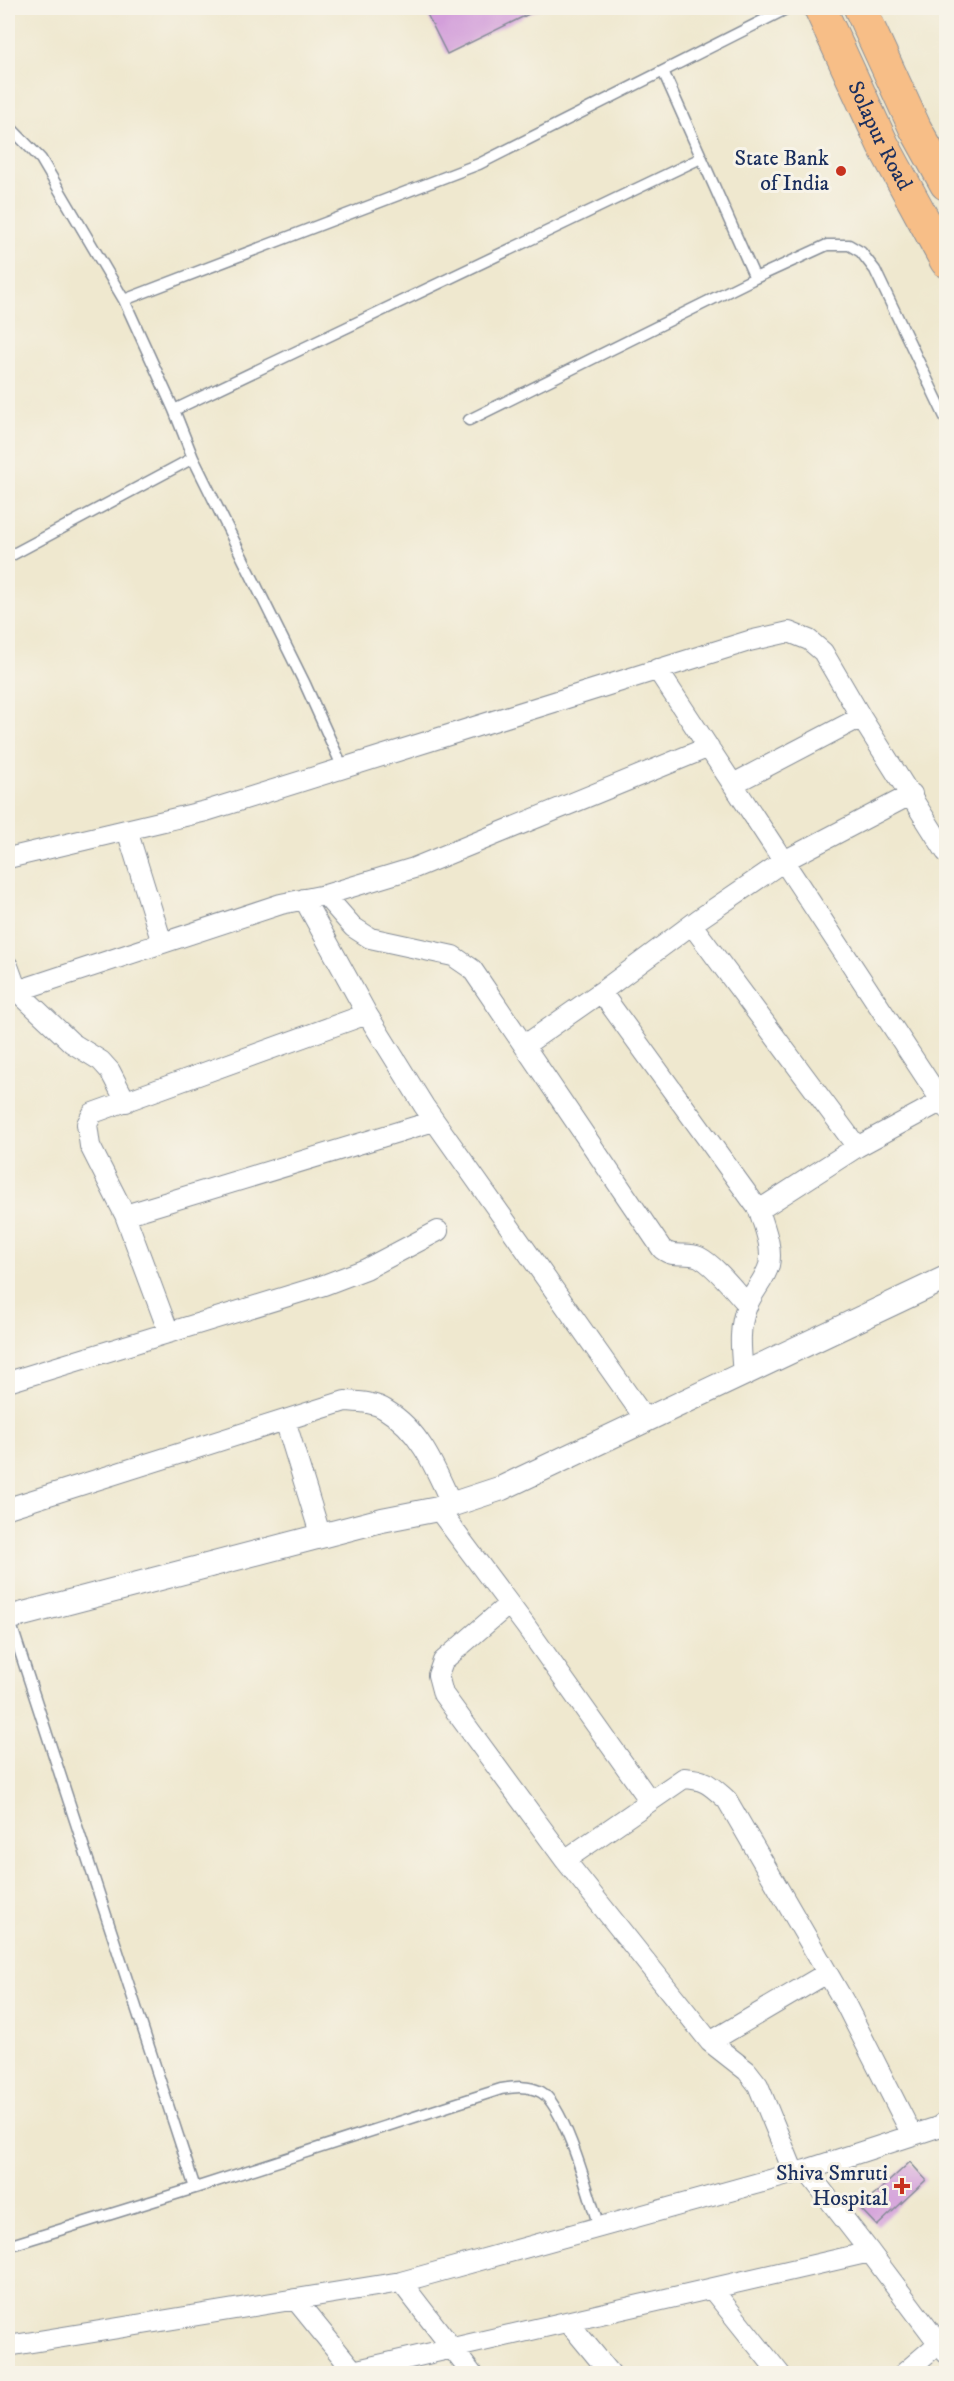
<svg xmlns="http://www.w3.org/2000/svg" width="954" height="2381" font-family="'IM FELL DW Pica',serif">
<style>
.building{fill:#d39fda}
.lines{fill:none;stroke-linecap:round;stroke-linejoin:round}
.service-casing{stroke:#858c96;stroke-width:13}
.minor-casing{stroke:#858c96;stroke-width:22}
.tertiary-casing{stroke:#858c96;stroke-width:26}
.primary-casing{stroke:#858c96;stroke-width:34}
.service{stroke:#fff;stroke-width:10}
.minor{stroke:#fff;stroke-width:20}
.tertiary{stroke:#fff;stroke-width:24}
.primary{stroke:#f7be87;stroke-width:32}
.poi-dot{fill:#c8321e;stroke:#f7f3e8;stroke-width:2}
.labels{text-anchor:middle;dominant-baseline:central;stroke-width:6;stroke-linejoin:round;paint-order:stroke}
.street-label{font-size:22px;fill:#1b2f5e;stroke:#f7f3e8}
.poi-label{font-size:22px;fill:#1b2f5e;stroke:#f7f3e8;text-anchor:end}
</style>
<rect width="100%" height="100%" fill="#f7f3e8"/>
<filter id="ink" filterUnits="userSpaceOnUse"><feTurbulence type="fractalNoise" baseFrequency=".0167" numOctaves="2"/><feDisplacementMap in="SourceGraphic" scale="12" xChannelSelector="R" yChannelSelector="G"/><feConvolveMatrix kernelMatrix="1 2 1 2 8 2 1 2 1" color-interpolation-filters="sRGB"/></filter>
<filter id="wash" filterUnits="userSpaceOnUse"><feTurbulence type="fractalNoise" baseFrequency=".008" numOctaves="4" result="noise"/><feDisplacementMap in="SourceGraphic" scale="24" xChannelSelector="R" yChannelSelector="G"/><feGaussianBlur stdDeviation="1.35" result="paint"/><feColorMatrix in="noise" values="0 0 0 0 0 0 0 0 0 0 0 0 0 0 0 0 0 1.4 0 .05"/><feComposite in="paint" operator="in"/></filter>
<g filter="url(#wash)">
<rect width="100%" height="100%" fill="#efe8cf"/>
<g id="blocks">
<!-- building -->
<path class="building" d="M424 8H541L447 54Z
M910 2162 926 2180 877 2226 860 2208Z"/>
</g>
</g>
<g filter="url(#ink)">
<use href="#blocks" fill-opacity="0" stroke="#858c96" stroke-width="1.5"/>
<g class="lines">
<defs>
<path id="service" d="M663 71 755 278
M8 125 41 159 124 300 174 410 193 458 305 684 343 768
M124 300 479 164 788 8
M174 410 701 158
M469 420 755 278 827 245H849L861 252 875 270 946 419
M8 557 193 458
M9 1618 195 2188
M8 2246 195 2188 501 2089C515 2087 528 2085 541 2092 565 2105 590 2199 599 2227"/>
<path id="minor" d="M657 669 946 1108
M733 784 861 717
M127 830 162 943
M8 858 206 811 749 641 789 632 809 640 823 652 861 717 946 852
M325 895 353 927 370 938 453 956 472 969 662 1249C675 1259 685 1251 699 1257 715 1265 735 1291 748 1305
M304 899 367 1014 424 1106 646 1420
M692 925 857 1147
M8 966 17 991 72 1043 101 1061 110 1071 126 1102
M17 991 281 904 325 895 414 868 709 747
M601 992 759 1210
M525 1045 601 992 699 919 784 861 912 794
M125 1215 434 1121
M169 1333 125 1215 90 1146 87 1124 93 1113 367 1014
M743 1374C741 1351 738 1328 747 1306 753 1291 765 1280 769 1265 773 1247 764 1227 759 1210L857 1147 942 1101
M8 1382 324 1285 366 1269 438 1231
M285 1420 321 1537
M8 1508 345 1401C359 1402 374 1402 386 1410 421 1431 436 1470 452 1505
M438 1509 525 1625 650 1801
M509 1604 443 1661 438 1675 443 1694 565 1860 710 2042 747 2071 758 2085 794 2173
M565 1860 684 1778C706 1779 711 1786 727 1800L846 2005 912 2135
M710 2042 827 1973
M870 2252 946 2353
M401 2282 472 2374
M712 2289 780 2374
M295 2299 356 2374
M568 2322 611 2374
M8 2346 401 2282 806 2170 938 2127 946 2121
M340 2374 870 2252 806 2170
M903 2374 946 2337"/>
<path id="tertiary" d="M8 1618 382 1520 438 1509 502 1488 946 1278"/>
<g id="primary">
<path id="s1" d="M820 8 883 145 946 261"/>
<path d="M860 8 915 128 946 184"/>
</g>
</defs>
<!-- service casing -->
<use href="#service" class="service-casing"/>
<!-- minor casing -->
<use href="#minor" class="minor-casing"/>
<!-- tertiary casing -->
<use href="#tertiary" class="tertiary-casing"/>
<!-- primary casing -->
<use href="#primary" class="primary-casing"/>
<!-- service -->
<use href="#service" class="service"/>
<!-- minor -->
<use href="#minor" class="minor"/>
<!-- tertiary -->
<use href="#tertiary" class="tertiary"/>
<!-- primary -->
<use href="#primary" class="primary"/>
</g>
</g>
<!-- markers -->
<g class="poi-dot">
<circle cx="841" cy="171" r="6"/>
<path d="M899 2177h6v6h6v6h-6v6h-6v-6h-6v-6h6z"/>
</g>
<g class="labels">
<!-- street labels -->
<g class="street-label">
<text stroke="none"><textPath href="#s1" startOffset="141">Solapur Road</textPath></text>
</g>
<!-- poi labels -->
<g class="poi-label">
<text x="829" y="158">State Bank<tspan x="829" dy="25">of India</tspan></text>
<text x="888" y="2173">Shiva Smruti<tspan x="888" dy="25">Hospital</tspan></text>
</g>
</g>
<!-- margin -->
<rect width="954" height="2381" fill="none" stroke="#f7f3e8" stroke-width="30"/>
</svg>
